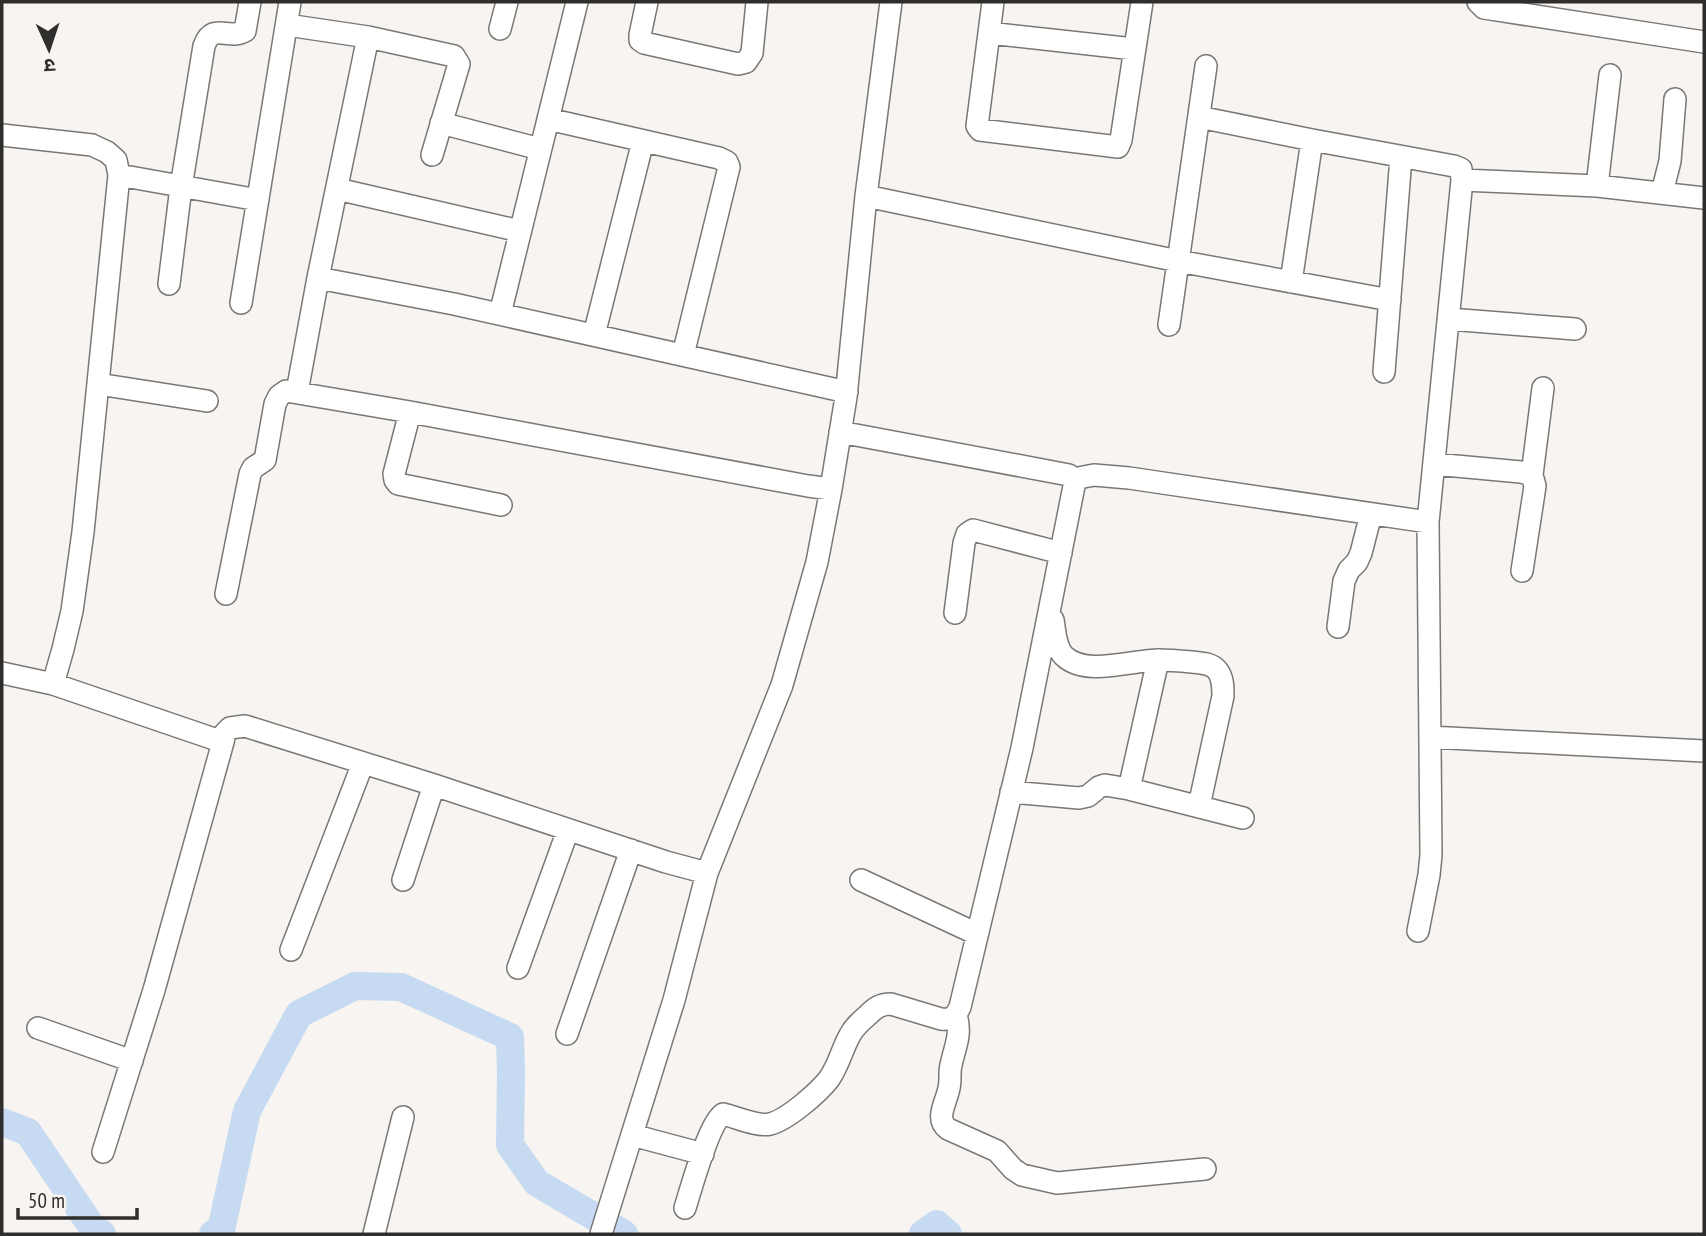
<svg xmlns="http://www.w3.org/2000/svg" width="1706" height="1236" font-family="'PT Sans Narrow','Noto Sans Devanagari',sans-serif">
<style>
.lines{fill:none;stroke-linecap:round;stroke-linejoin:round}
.river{stroke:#c6dbf2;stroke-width:28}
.minor-casing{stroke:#7a7875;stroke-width:24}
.minor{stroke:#fff;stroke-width:21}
</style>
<rect width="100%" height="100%" fill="#f7f4f1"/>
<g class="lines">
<!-- river -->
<path class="river" d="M2 1122 28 1132 92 1227 102 1234
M213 1234 221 1230 247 1111 299 1014 355 986 401 987 510 1037 511 1072 510 1145 537 1183 624 1234
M923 1234 937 1224 948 1234"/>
<defs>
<path id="minor" d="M647 2 640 35V40L644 43 738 64 746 62 752 53 757 2
M993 2 977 126 980 130 1118 147 1121 140 1142 2
M1478 2 1484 8 1704 42
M287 25 368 37 454 56 459 64 432 155
M500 29 507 2
M989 33 1134 49
M1199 117 1312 140 1454 166 1461 169 1462 180 1428 522 1431 855 1429 875 1418 931
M548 119 719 158 727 162 729 167 683 355
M441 123 540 149
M2 135 92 145 107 152 116 160 119 175 83 532 72 611 63 649 53 684 2 673
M119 175 258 200
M1462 180 1597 186 1704 198
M1597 186 1610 75
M337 189 520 231
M1662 193 1670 161 1675 99
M866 196 1178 261 1390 300
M318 278 454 304 847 392
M1291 282 1312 140
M169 284 181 187 204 46C213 21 228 41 245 31L250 2
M241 303 290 2
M500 314 577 2
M1449 319 1575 329
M1169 325 1206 66
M594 335 643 141
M1384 372 1401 157
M98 384 207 401
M297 392 318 278 368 37
M410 412 394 474 395 480 398 484 501 505
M1434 464 1521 472 1532 475 1535 486 1522 571
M1532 475 1543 388
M1073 479 1094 475 1129 478 1428 522
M226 594 250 474 253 468 265 460 275 404 279 396 286 391 410 412 808 486 831 489
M955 613 964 543 967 534 973 530 1061 553
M1053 620C1055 631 1055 647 1064 656 1086 677 1132 660 1159 660 1170 660 1181 661 1192 662 1201 663 1211 663 1217 670 1223 677 1223 687 1223 696L1199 806
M1338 627 1344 581 1349 570 1357 562 1361 553 1371 514
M53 684 223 742
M1430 737 1704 751
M1129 789 1158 660
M1011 792 1079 798 1088 796 1099 787 1105 785 1129 789 1243 818
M403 880 434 785
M861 880 977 934
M291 950 363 763
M518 968 568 830
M956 1015C962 1035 955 1046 951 1065 949 1072 951 1080 949 1088 947 1101 934 1119 948 1129L997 1151 1013 1169 1022 1175 1057 1183 1205 1169
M38 1028 132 1061
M567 1034 631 850
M632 1135 703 1154
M103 1152 154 990 223 742 225 733 230 728 245 726 434 785 666 862 707 873
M685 1208C691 1189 709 1123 723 1114 736 1117 758 1127 770 1124 787 1120 818 1093 829 1079 839 1065 842 1049 850 1035 854 1027 861 1021 868 1015 875 1008 880 1004 891 1004L941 1019C952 1020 955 1017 960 1007L1022 748 1074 486 1073 479 1069 475 840 432
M374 1234 403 1117
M601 1234 674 1000 707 873 782 685 817 562 831 489 846 397 866 196 891 2"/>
</defs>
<!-- minor casing -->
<use href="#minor" class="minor-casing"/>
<!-- minor -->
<use href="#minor" class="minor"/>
</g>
<!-- border -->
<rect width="1706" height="1236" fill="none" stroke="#2f2e2d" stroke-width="7"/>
<!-- north arrow -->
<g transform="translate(49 49) rotate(177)" stroke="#f7f4f1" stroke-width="5" paint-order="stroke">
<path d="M0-5L12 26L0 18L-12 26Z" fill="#2f2e2d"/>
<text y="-10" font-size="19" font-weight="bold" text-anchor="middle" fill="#2f2e2d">उ</text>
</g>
<!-- scale -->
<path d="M18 1208v10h119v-10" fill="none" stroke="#2f2e2d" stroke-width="3.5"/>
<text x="28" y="1208" font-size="21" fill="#2f2e2d" stroke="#f7f4f1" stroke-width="5" paint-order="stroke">50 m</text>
</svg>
